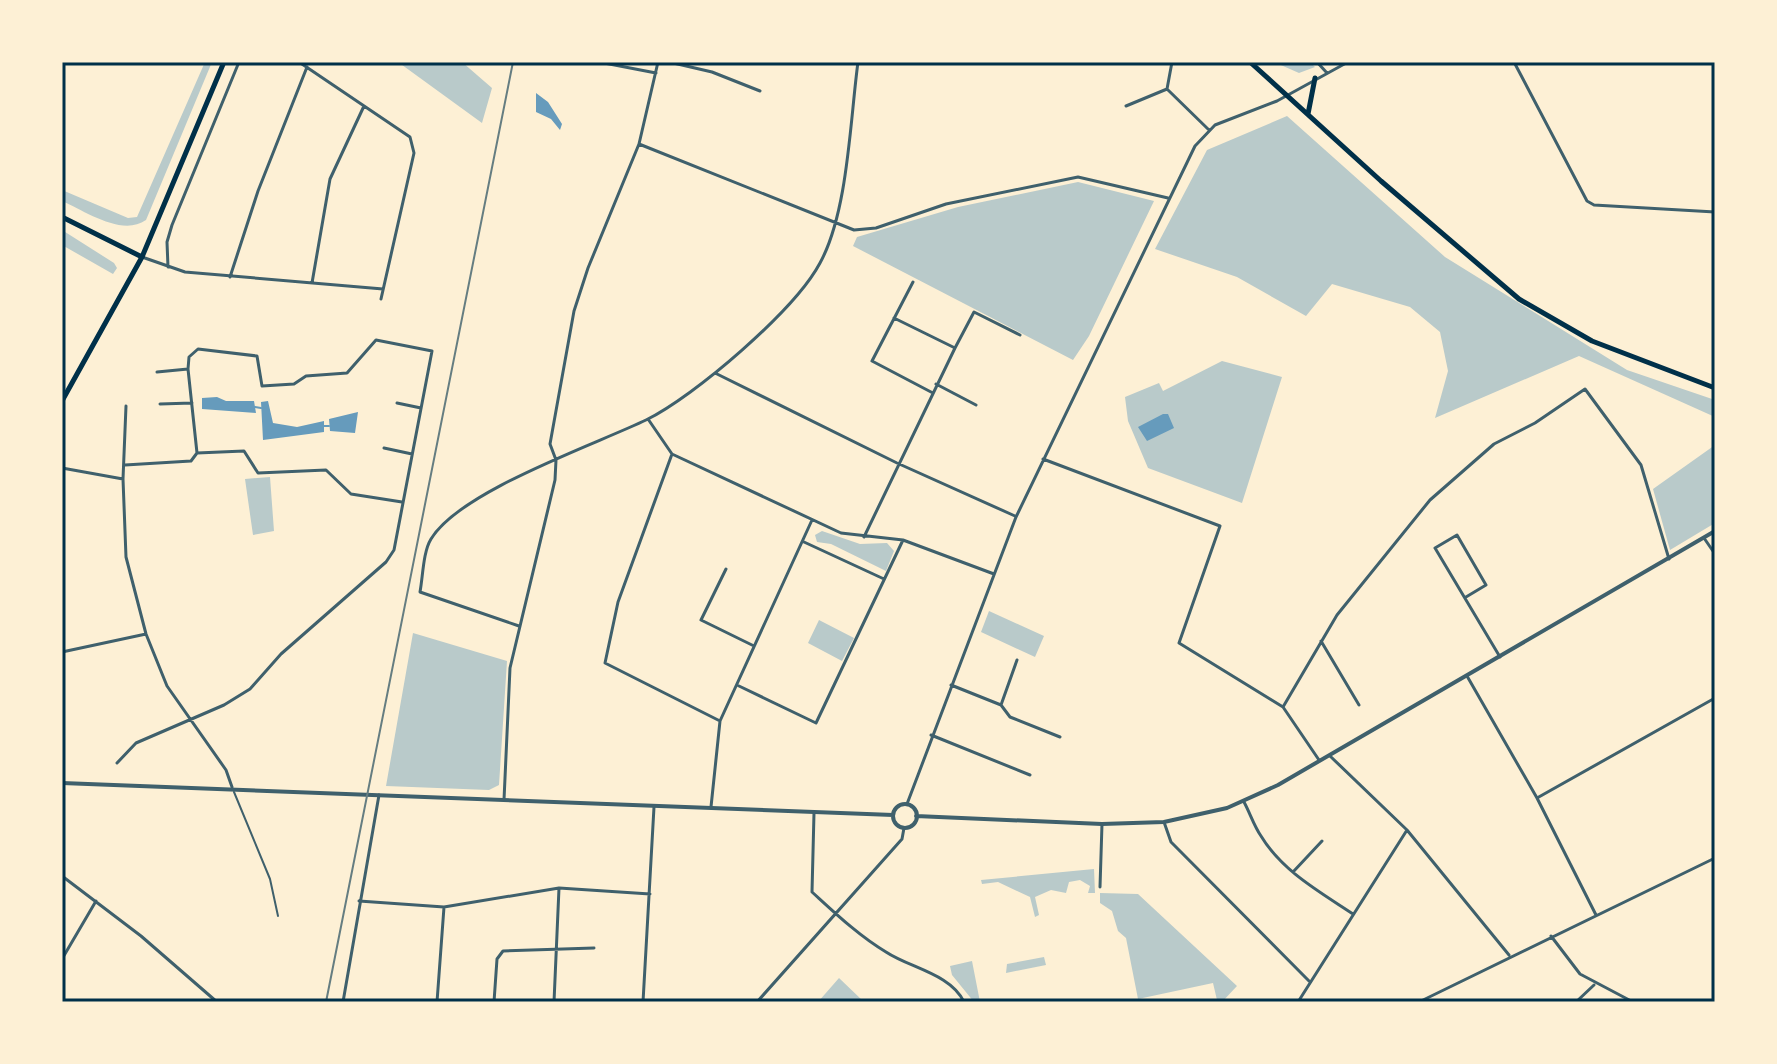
<svg xmlns="http://www.w3.org/2000/svg" width="1777" height="1064" font-family="'Nunito Sans',sans-serif">
<style>
.green{fill:#b9caca}
.water{fill:#669bbc}
.lines{fill:none;stroke-linecap:round;stroke-linejoin:round}
.stream{stroke:#669bbc;stroke-width:2}
.service{stroke:#3f606c;stroke-width:2}
.minor{stroke:#3f606c;stroke-width:3}
.tertiary{stroke:#3f606c;stroke-width:4}
.secondary{stroke:#003049;stroke-width:5}
.primary{stroke:#003049;stroke-width:5}
.rail{stroke:#657d81;stroke-width:2}
.neatline{fill:none;stroke:#003049;stroke-width:3}
</style>
<rect width="100%" height="100%" fill="#fdf0d5"/>
<!-- green -->
<path class="green" d="M205 62H212L146 220C122 237 85 211 62 201V190L128 218 137 217Z
M398 62H462L492 88 482 123Z
M1274 62H1310L1315 67 1299 73Z
M1287 116 1445 257 1627 370 1715 400V417L1579 356 1435 418 1448 371 1440 332 1410 307 1332 284 1306 316 1237 277 1155 249 1207 150Z
M1078 182 1154 201 1089 336 1073 360 853 246 857 237 958 207Z
M62 230 114 263 117 268 113 274 62 245Z
M1222 361 1282 377 1242 503 1148 468 1128 421 1125 397 1159 383 1163 391Z
M1715 445V523L1670 550 1653 489Z
M270 477 274 531 253 535 245 479Z
M822 531 860 544 887 543 894 551 886 571 831 544 817 542 815 535Z
M989 611 1044 636 1035 657 981 632Z
M819 620 854 638 842 661 808 643Z
M413 633 507 661 499 785 489 790 386 786Z
M1094 869 1095 893H1088L1090 886 1080 880 1069 882 1066 893 1051 890 1035 897 1039 915 1035 917 1030 897 998 882 982 884 981 880Z
M1100 893 1138 894 1237 986 1222 1002H1208L1217 1000 1213 983 1138 999 1126 938 1118 931 1112 911 1100 903Z
M1044 957 1046 965 1006 973 1007 964Z
M972 961 980 1002H974L952 975 950 966Z
M839 978 863 1001V1002H818Z"/>
<!-- water -->
<path class="water" d="M536 93 548 102 562 124 560 130 551 119 536 112Z
M217 397 226 401H254L256 413 202 409V398Z
M268 401 273 423 297 427 324 421V432L263 440 261 402Z
M358 412 355 433 330 431 329 419Z
M1163 414H1168L1174 428 1147 441 1138 427Z"/>
<g class="lines">
<!-- stream -->
<path class="stream" d="M255 407 261 408
M324 426H329"/>
<!-- service -->
<path class="service" d="M234 792 270 879 278 916"/>
<!-- minor -->
<path class="minor" d="M299 62 410 137 414 153 381 299
M599 62 656 73
M669 62 712 72 760 91
M1172 62 1167 89 1209 130
M1317 62 1327 73
M1514 62 1587 201 1594 205 1715 212
M1126 106 1167 89
M639 144 854 230 876 228 946 204 1078 177 1168 198
M142 257 185 272 383 289
M168 267 167 242 172 225 239 62
M230 277 258 191 307 67
M913 282 872 361 931 392
M312 283 330 179 364 106
M955 348 974 312 1020 335
M157 372 188 369
M715 373 897 463 1015 516
M936 384 976 405
M397 403 421 408
M160 404 192 403
M648 419 672 454 841 533 903 540 994 574
M384 448 412 454
M672 454 618 602 605 663 720 721
M1043 459 1220 526 1179 643 1283 707 1319 760
M125 465 191 461 197 453 244 451 258 473 326 470 351 494 402 502
M62 468 123 479 126 557 146 634 167 686 226 770 232 787
M123 479 126 406
M864 537 955 348 894 318
M1704 538 1715 554
M804 542 884 579
M726 569 701 620 754 646
M1466 597 1486 585 1457 535 1435 548 1500 657
M519 626 420 592C423 576 423 552 431 539 460 491 594 445 646 420 695 396 795 310 820 263 848 212 850 121 858 62
M1321 641 1359 705
M62 652 146 634
M1467 676 1537 798 1596 915
M951 685 1001 705 1010 717 1060 737
M739 686 816 723 903 540
M1001 705 1017 660
M1283 707 1337 615 1430 500 1494 444 1535 423 1585 389 1641 465 1669 559
M931 735 1030 775
M1330 756 1407 830 1509 955
M117 763 136 743 224 705 250 689 281 654 386 562 394 550 432 351 376 340 347 373 306 376 294 384 262 386 257 356 198 349 189 357 188 369 197 453
M1537 798 1715 698
M504 800 510 668 555 480 556 460 550 444 574 311 588 268 639 144 658 62
M1244 802C1250 813 1254 826 1261 836 1282 871 1320 892 1353 914
M907 804 1016 517 1195 146 1215 125 1277 101 1348 62
M711 807 720 721 812 520
M814 813 812 892C835 913 859 936 886 952 910 968 951 974 964 1002
M1164 822 1171 842 1310 982
M1293 872 1322 841
M62 876 141 936 217 1002
M1100 887 1102 824
M359 901 444 907 559 888 650 894
M1551 936 1580 974 1633 1002
M62 959 96 901
M343 1002 379 795
M437 1002 444 907
M494 1002 497 959 503 951 594 948
M554 1002 559 888
M643 1002 654 807
M757 1002 902 839 904 828
M1298 1002 1407 830
M1419 1002 1715 858
M1576 1002 1594 985"/>
<!-- tertiary -->
<path class="tertiary" d="M62 783 893 815
M893 816a12 12 0 1 1 24 0a12 12 0 1 1-24 0Z
M916 816 1102 824 1164 822 1227 808 1278 785 1715 531"/>
<!-- secondary -->
<path class="secondary" d="M62 401 142 257"/>
<!-- primary -->
<path class="primary" d="M1250 62 1381 181 1519 299 1592 341 1715 388
M1308 114 1315 78
M62 217 142 257 224 62"/>
<!-- rail -->
<path class="rail" d="M326 1002 513 62"/>
</g>
<!-- border -->
<rect width="1777" height="1064" fill="none" stroke="#fdf0d5" stroke-width="128"/>
<rect x="64" y="64" width="1649" height="936" class="neatline"/>
</svg>
